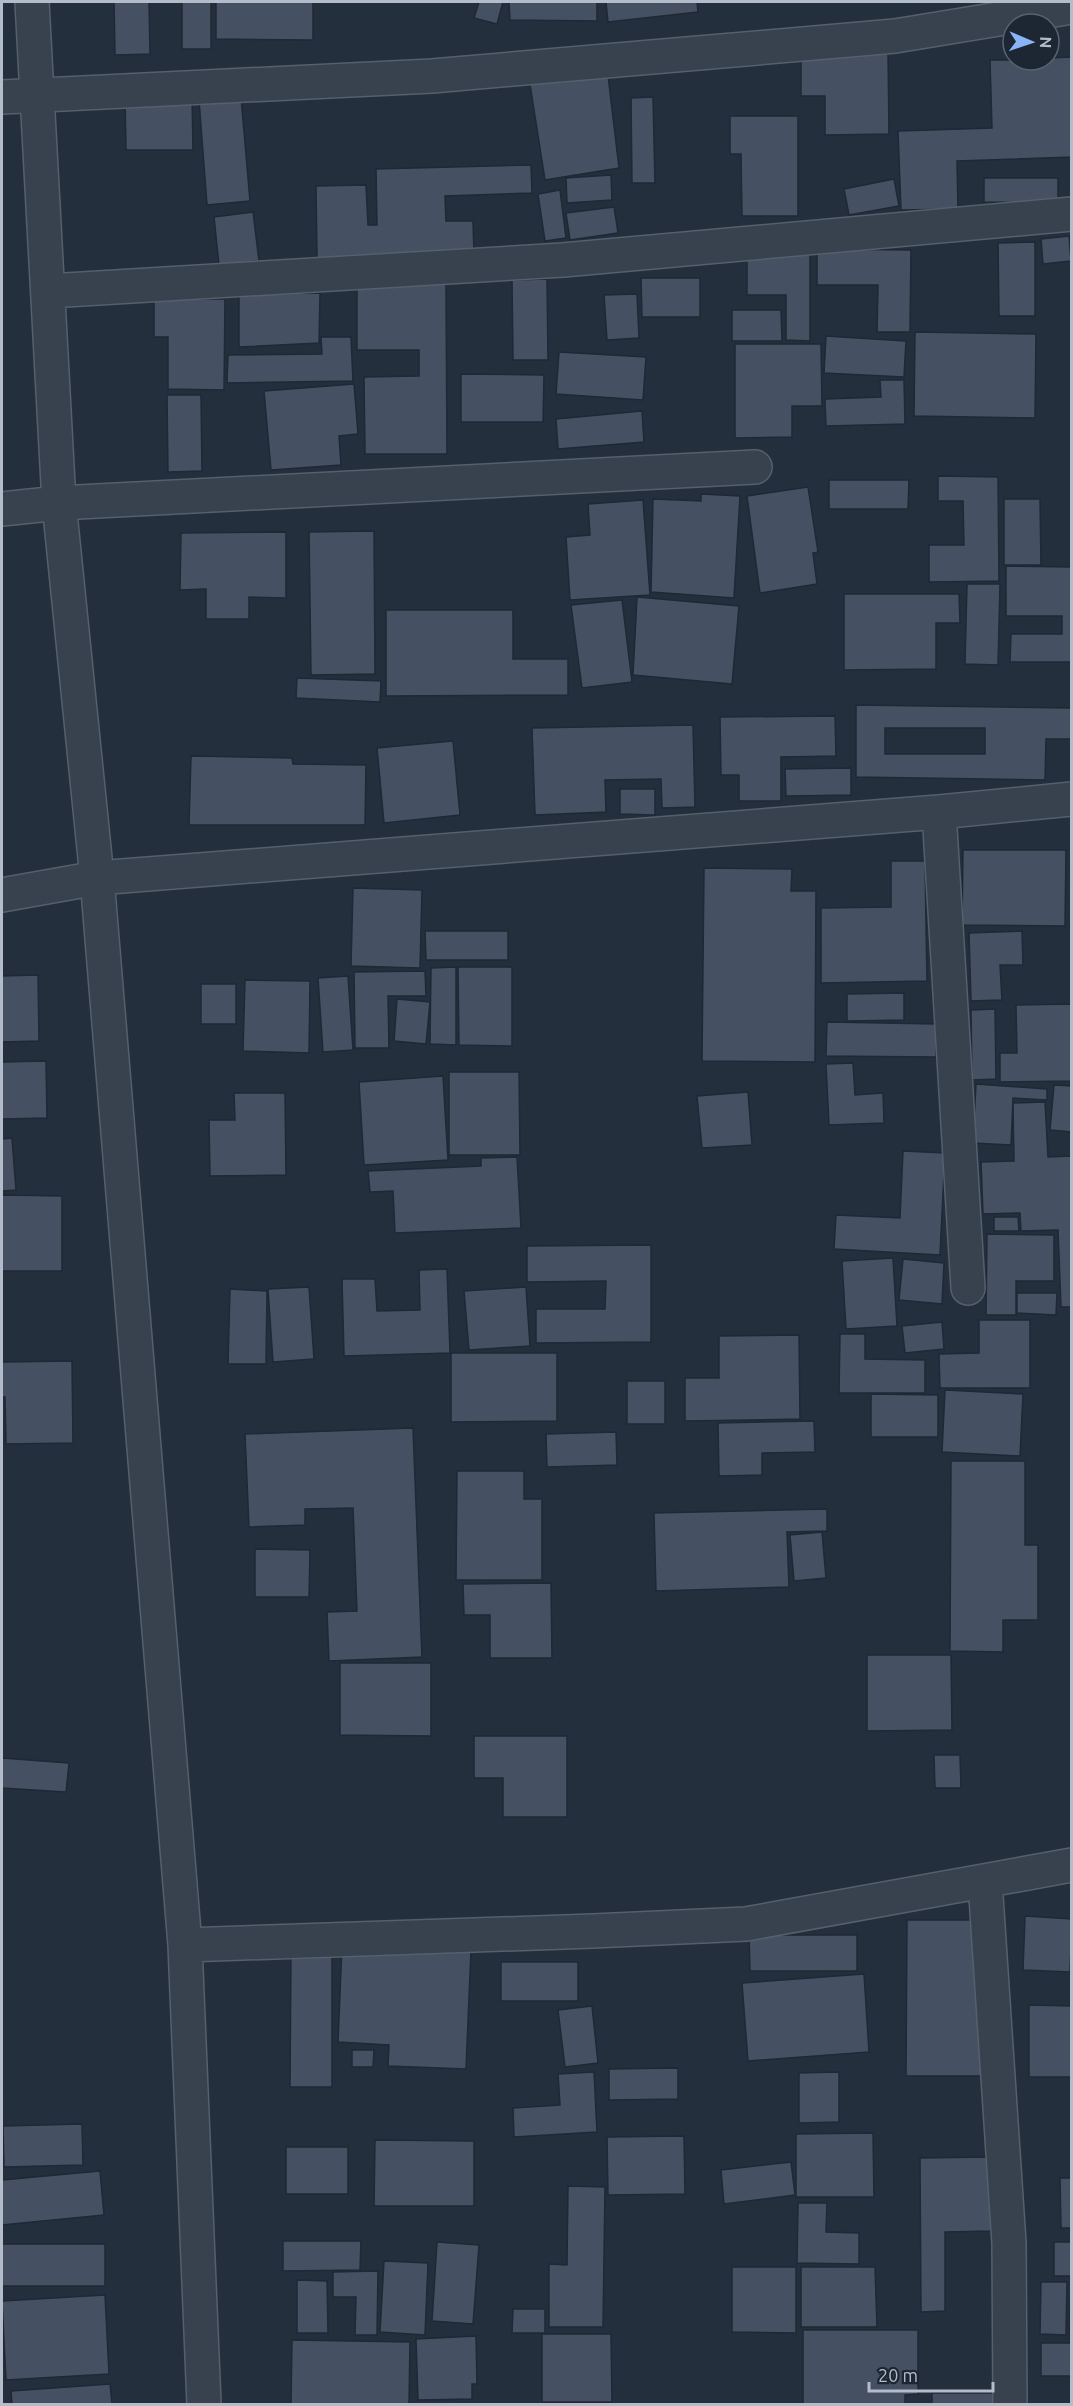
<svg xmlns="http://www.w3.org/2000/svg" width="1073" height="2406" font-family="Ubuntu,sans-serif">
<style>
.building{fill:#455162;stroke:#1f2835;stroke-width:1.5;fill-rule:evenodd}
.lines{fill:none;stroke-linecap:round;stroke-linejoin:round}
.street-casing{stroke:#565f6c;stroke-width:36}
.street{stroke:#38414e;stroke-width:33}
</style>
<rect width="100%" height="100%" fill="#242f3e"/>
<!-- building -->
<path class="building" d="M114 2H149L150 54 115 55Z
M182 2H211V49H182Z
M216 2H313V40L216 39Z
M479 2H503L497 24 474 18Z
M509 2H597V21L510 20Z
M606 2H697L698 12 608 22Z
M801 52H888L889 134 825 135V96H801Z
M1072 57V157L957 161 958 209 901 210 898 131 992 128 990 60H1049V58Z
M607 67 619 168 545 180 529 78Z
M192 95 193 150H126L125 96Z
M241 97 250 201 207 205 199 100Z
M653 97 655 183H632L631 98Z
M730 116H798V216H742L741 154H730Z
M531 165 532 193 445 196 446 221H473L474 254 317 258 316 186 366 185 368 225H377L376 169Z
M611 175 612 200 567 203 566 178Z
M984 178H1058V203L984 202Z
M894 179 899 206 849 215 844 189Z
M560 190 566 238 545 241 538 194Z
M614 207 618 233 570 240 566 213Z
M253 212 259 261 219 265 214 217Z
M1069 236 1071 261 1043 264 1041 239Z
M1035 242V316H999L998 243Z
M817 249 911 250 910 332H877L878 285H817Z
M747 255H810V341L786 340V295H747Z
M641 278H700V317H642Z
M547 279 548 360H513L512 280Z
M357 284H446L447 454H365L364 377 419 376V350H357Z
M320 293 319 343 239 347V294Z
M637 294 639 338 607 340 604 295Z
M154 299H225L224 390 168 389V337H154Z
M732 310H781L782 341H732Z
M915 332 1036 334 1035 418 914 416Z
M826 336 906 341 904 377 824 373Z
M321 337H351L353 381 227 383 228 355 322 354Z
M735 344H821L822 406H792V437L735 438Z
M559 352 646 357 643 400 556 394Z
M461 374 544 375 543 422H461Z
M880 380H904L905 424 826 426 825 399 881 397Z
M354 384 358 434 339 436 341 465 271 470 264 391Z
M167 395H201L202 471 168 472Z
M642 411 644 442 558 449 556 419Z
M938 476 998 477 999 581 929 582V545H964L963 501H938Z
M829 480H909L908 509H829Z
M808 487 818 552 813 553 817 584 760 593 747 496Z
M701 494 740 496 734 598 651 592 653 499 701 501Z
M1004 499H1040L1041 565H1004Z
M643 500 650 595 570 600 566 537 590 535 588 504Z
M374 531 375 674 311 675 309 532Z
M286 532V598L249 597V619H206V589L180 590 181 533Z
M1006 566 1072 567V662H1010L1011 634H1062V616H1006Z
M967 584H1000L998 665 965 664Z
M844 594H959L960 623H936V669L844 670Z
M637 597 739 606 732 684 633 675Z
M622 600 632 682 582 688 571 605Z
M386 610H513V659H568V695L386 696Z
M297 678 381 681 380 702 296 698Z
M856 705 1072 708V739H1046L1045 780 856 777ZM885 728H985V754H885Z
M835 716 836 756 781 757V801H739V775H721L720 717Z
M693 725 695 807 662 808 661 779 605 780 606 812 535 815 532 728Z
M453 741 460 815 384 823 377 748Z
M191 756 292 758 293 764 366 765 365 825H189Z
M851 768V795L786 796 785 769Z
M620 789H655V815L620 814Z
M963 850H1066L1065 926 962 925Z
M891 861H925L927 981 821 983V908L891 907Z
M704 868 792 869 791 891H816L815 1062 702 1061Z
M353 888 422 890 420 968 351 966Z
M425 931H508V960H426Z
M1022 931 1023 965H1000L1002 1000 971 1001 969 933Z
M456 967V1045L430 1044 431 968Z
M458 967H512V1046L459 1045Z
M425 971 426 996H388L389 1048H355L354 972Z
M38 975 39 1041 2 1042V976Z
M348 976 353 1050 323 1052 318 978Z
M245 980 310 981 309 1053 243 1051Z
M201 984H236V1024H201Z
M904 993V1020L847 1021V994Z
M397 999 430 1002 426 1044 394 1041Z
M1071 1004 1072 1081 1000 1082V1053H1017L1016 1005Z
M995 1009 996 1079 972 1080 971 1010Z
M827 1022 937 1024 936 1057 826 1056Z
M46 1061 47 1118 2 1119V1062Z
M853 1063 855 1095 883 1093 884 1123 829 1125 826 1064Z
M449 1072H519L520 1155H449Z
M443 1076 448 1160 364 1165 359 1082Z
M976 1084 1047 1089V1100L1013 1098 1011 1145 973 1143Z
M1054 1085 1072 1086V1132L1050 1130Z
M748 1092 752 1145 702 1148 697 1096Z
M234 1093H285L286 1175 210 1176 209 1120H235Z
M1045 1102 1048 1157 1072 1156V1307H1061L1058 1230 1021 1231 1020 1213 983 1214 981 1162 1014 1161 1013 1103Z
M12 1138 16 1190 2 1191V1139Z
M903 1151 945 1153 940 1255 834 1249 836 1215 900 1218Z
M517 1157 521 1228 395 1233 393 1191 370 1192 368 1171 481 1166V1158Z
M2 1195 62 1196V1271H2Z
M994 1217H1018L1019 1231H994Z
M987 1234 1054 1235V1281H1016V1315H986Z
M651 1245V1342L536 1343V1309H605L606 1281 527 1282V1246Z
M893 1258 897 1326 846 1329 842 1261Z
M903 1259 944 1263 942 1304 899 1300Z
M447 1269 450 1353 344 1356 342 1279H375L377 1311 420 1310 419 1270Z
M309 1287 314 1359 273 1362 268 1289Z
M526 1287 530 1346 469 1350 464 1291Z
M230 1289 267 1291 266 1364H228Z
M1017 1293H1057L1056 1315 1017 1313Z
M979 1320H1030V1388H940L939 1354 979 1353Z
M942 1322 944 1349 905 1353 902 1326Z
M840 1334H865V1359L925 1360V1393H839Z
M799 1335 800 1419 685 1421V1378H719V1336Z
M451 1353H557V1421L451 1422Z
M72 1361 73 1443 6 1444 5 1397H2V1362Z
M627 1381H665V1424H627Z
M945 1390 1023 1394 1020 1456 942 1452Z
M871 1394 938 1395V1437H871Z
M814 1421 815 1452 762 1453V1475L719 1476 718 1423Z
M413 1428 422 1657 329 1661 327 1612 357 1611 353 1508 305 1509V1525L249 1527 245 1434Z
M616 1432 617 1465 547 1467 546 1434Z
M951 1461H1025V1545H1038V1620H1003V1652L950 1651Z
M457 1471H524V1499H542V1580H456Z
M827 1509V1531L787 1532 789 1587 656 1591 654 1513Z
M822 1532 826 1578 794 1581 790 1535Z
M255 1549 310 1550 309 1597H255Z
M551 1583 552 1658H490V1615H464L463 1584Z
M867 1655H951L952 1730 867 1731Z
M340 1663H431V1736L340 1735Z
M474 1736H567V1817H503V1778H474Z
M934 1755H960L961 1788H935Z
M2 1758 69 1763 66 1792 2 1788Z
M1025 1916 1072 1919 1070 1972 1023 1970Z
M907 1920H981V2076H906Z
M749 1935H857V1971H750Z
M342 1945 471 1950 466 2069 388 2066 389 2045 338 2042Z
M291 1950H332V2087H290Z
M501 1962H578V2001H501Z
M864 1974 869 2052 748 2061 742 1983Z
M1029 2005 1072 2006V2077H1029Z
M592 2006 598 2063 565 2067 558 2010Z
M352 2050H374L373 2067H352Z
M678 2068V2099L609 2100V2069Z
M594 2072 597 2132 514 2137 513 2108 560 2105 558 2074Z
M839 2072V2122L799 2123V2073Z
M82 2124 83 2165 4 2167 3 2126Z
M873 2133 874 2197H796V2134Z
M684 2136 685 2194 608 2195 607 2137Z
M375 2140 474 2141V2206H374Z
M286 2147H348V2194H286Z
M990 2157 991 2231 945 2232V2311L921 2312 920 2158Z
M791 2162 795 2195 724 2204 721 2170Z
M100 2171 104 2215 2 2225V2180Z
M1060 2178H1072V2228H1061Z
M568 2186 605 2187 603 2327H549V2264L567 2265Z
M798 2203H827L826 2232 859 2233V2264L797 2263Z
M283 2241H361L360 2270 283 2271Z
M437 2242 479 2245 473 2324 432 2321Z
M1054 2242H1072V2276H1054Z
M2 2244H105V2286H2Z
M384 2261 428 2263 425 2335 380 2332Z
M732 2267H796V2333L732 2332Z
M801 2267H875L877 2327H801Z
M378 2271 377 2335H355L356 2297H333V2272Z
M1071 2279H1072V2340L1069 2339Z
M297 2280 327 2281 328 2333H297Z
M1041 2282H1067L1066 2335 1040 2334Z
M105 2295 109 2374 6 2380 2 2301Z
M513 2309H545V2333H512Z
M803 2330H918V2394L905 2395V2404H803Z
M542 2334H611L612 2402H542Z
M476 2336 477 2384H472V2399L418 2400 416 2339Z
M292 2340 410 2342 409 2404H291Z
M1041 2343H1072V2376H1041Z
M110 2384 112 2404H12L11 2391Z
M932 2393H997V2404H932Z"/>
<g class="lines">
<defs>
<path id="street" d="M32 2 59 503 97 878 185 1945 204 2404
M2 97 432 76 895 36 1072 7
M49 291 563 260 1072 214
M2 509 59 503 755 467
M939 812 968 1288
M2 895 97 878 939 812 1072 799
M985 1881 1009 2243 1010 2404
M185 1945 593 1931 746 1924 1072 1865"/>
</defs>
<!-- street casing -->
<use href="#street" class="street-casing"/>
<!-- street -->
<use href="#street" class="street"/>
</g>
<!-- border -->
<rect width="1073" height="2406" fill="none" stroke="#b4bcc9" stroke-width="6"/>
<!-- north arrow -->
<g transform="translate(1031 42) rotate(92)"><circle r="28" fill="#1d2633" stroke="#59626f" stroke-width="1.5"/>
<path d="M0-4.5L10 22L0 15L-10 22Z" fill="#8ab4f8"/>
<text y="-9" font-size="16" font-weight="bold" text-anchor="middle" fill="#b4bcc9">N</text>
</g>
<!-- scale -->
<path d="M869 2382v9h124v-9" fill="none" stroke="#b4bcc9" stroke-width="3"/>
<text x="878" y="2382" font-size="18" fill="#b4bcc9" stroke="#1d2633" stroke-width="4.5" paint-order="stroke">20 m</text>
</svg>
